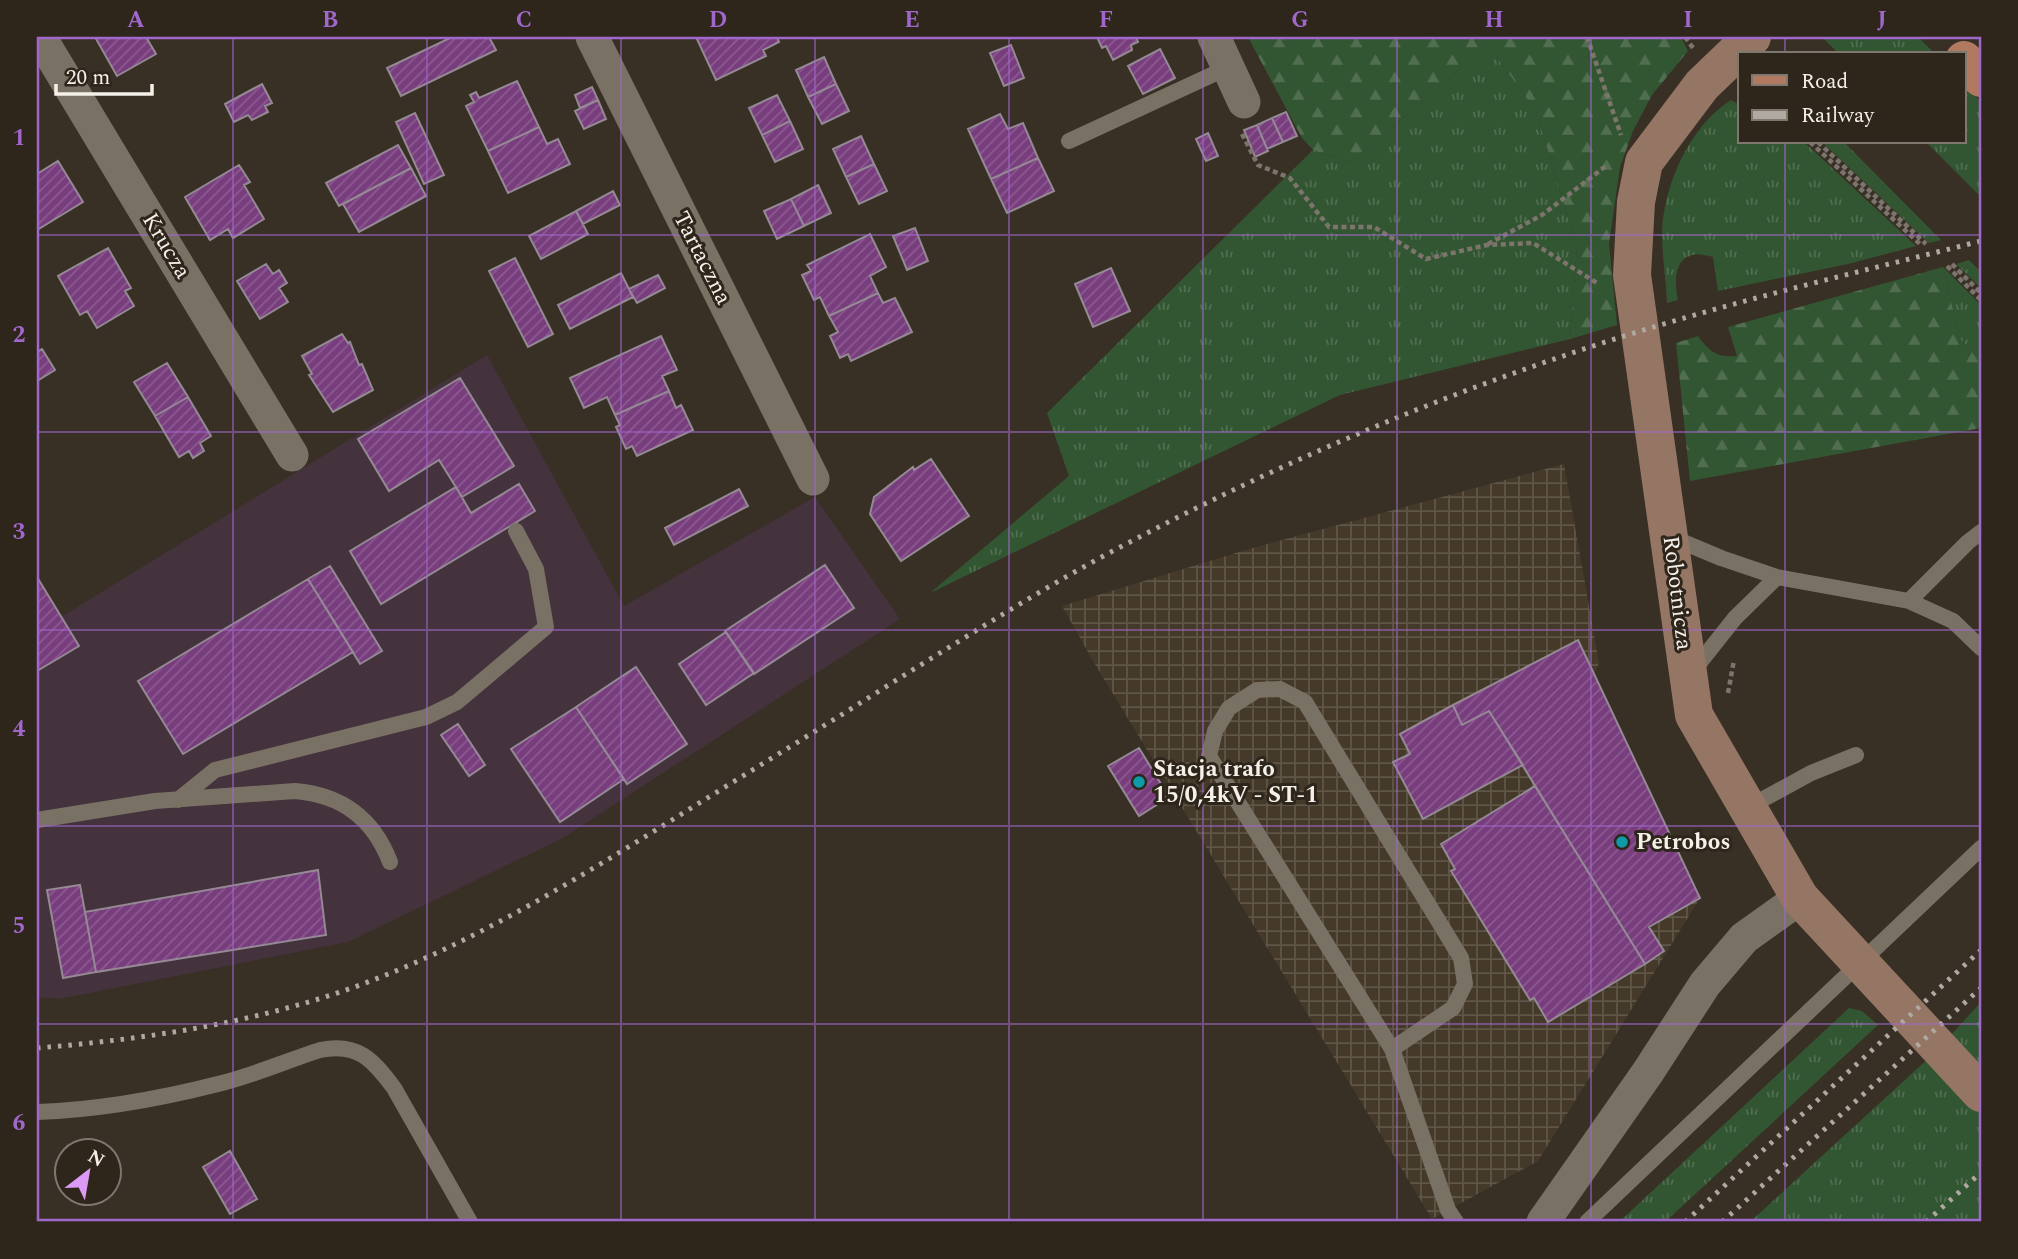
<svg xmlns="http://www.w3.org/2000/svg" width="2018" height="1259" font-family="Spectral,serif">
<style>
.commercial{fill:#44333c}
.industrial{fill:url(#industrial-grid)}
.grass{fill:url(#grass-tufts)}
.forest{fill:url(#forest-firs)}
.building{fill:url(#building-hatch);stroke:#948994;stroke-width:2}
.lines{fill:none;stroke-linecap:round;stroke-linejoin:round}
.path{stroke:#7d756d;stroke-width:4.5;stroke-dasharray:5 3.5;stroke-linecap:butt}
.lane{stroke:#7a7165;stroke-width:16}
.street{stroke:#7a7165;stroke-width:33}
.secondary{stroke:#957563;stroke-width:38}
.primary{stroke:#b17960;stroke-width:38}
.rail{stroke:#b0a9a1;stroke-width:5;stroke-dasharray:3.5 7;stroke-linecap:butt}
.grid{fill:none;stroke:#a067cc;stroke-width:2;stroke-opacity:0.55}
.culture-dot{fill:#0f9aa8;stroke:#2e261b;stroke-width:2.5}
.labels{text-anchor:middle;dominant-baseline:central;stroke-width:6;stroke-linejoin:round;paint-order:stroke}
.street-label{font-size:23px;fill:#f6f0ea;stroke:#2e261b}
.poi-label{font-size:23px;font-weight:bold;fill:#f6f0ea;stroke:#2e261b;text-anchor:start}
.neatline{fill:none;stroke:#a067cc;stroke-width:2.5}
.grid-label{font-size:23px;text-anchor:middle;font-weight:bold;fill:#a067cc}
</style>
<defs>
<pattern id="industrial-grid" width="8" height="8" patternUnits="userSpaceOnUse" patternTransform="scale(1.75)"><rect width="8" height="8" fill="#453929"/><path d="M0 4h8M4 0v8" fill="none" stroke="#605648"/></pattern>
<pattern id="grass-tufts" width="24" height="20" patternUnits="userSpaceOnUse" patternTransform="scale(1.75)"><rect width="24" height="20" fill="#335632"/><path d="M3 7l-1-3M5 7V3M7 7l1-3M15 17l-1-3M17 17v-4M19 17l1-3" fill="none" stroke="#516f50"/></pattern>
<pattern id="forest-firs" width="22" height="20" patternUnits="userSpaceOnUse" patternTransform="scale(1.75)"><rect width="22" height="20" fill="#335632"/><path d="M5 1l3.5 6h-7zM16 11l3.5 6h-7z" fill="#516f50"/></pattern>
<pattern id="building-hatch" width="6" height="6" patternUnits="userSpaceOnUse" patternTransform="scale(1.75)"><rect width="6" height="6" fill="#783d7d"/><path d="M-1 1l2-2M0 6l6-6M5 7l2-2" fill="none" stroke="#8c5990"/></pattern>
</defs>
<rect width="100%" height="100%" fill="#382f25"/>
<!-- commercial -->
<path class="commercial" d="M487 355 624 606 815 497 900 619 563 838 348 942 59 999 37 997V577L61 617Z"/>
<!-- industrial -->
<path class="industrial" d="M1564 464 1599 663 1594 675 1700 898 1538 1161 1432 1219 1093 661 1062 606 1249 549Z"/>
<!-- grass -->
<path class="grass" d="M1822 37H1918L1935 54H1839Z
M1488 45 1536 111 1577 247 1570 339 1340 395 930 593 1069 476 1047 413 1313 150 1351 163Z
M1964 84 1981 102V197L1926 142H1964Z
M1731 100 1740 105V142H1804L1916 246 1848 264 1718 291 1713 257C1678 246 1672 272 1678 300L1667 303C1666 280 1662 255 1662 232 1664 184 1690 126 1731 100Z
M1822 142H1844L1941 240 1929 243Z
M1969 260 1981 272V288L1956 264Z
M1943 267 1981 305V361L1960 339Z
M1981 1002V1067L1951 1035Z
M1849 1008 1862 1011 1878 1025 1665 1222H1619Z
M1931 1056 1981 1111V1222H1750Z"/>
<!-- forest -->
<path class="forest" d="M1248 37H1681L1688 51 1652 95 1633 131 1620 167 1609 244 1617 325 1570 339 1577 247 1536 111 1488 45 1351 163 1313 150 1302 138Z
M1943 267 1960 339 1981 361V428L1690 481 1676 343 1698 336C1709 352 1718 358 1737 356L1728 327Z"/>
<!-- building -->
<path class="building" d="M95 37H146L156 54 117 76Z
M452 37H489L496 50 401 96 387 68Z
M696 37H777L779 42 763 50 766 56 716 80Z
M1097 37H1136L1138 42 1131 45 1132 50 1113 60 1106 46 1102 48Z
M1011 45 1024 78 1004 86 990 53Z
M1160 49 1175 78 1143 94 1128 66Z
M824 57 836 84 808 97 796 70Z
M517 81 539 127 488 151 466 106 474 102 470 95 476 92 479 98Z
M262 84 272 103 265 106 268 112 252 120 248 115 234 122 225 104Z
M836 84 849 111 822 124 808 97Z
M592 87 598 100 580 108 575 95Z
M777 95 790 121 762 135 749 108Z
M598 100 606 119 584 129 575 111Z
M1286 112 1297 136 1283 142 1272 118Z
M415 113 444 175 424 184 396 122Z
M1000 114 1008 129 1023 123 1038 158 991 179 968 129Z
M1272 118 1283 142 1267 149 1257 125Z
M790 121 803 149 775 162 762 135Z
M1257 125 1268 151 1255 157 1244 130Z
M539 127 547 144 558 139 570 164 508 193 488 151Z
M1208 133 1218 156 1206 161 1196 139Z
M861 136 874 164 846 177 833 149Z
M398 145 411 168 339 206 326 183Z
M1038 158 1054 191 1007 213 991 179Z
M58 161 83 202 37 230V174Z
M874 164 887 191 859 204 846 177Z
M239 165 250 182 244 185 264 219 233 238 228 229 210 240 185 197Z
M411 168 426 196 359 232 343 204Z
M818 185 831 213 804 226 791 199Z
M613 191 620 205 583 224 576 211Z
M791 199 804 226 777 239 764 211Z
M576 211 588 234 541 259 529 236Z
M915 228 928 261 907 270 893 236Z
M870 234 886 267 870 276 878 293 829 316 820 297 814 300 802 275 811 271 807 265Z
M108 248 131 288 125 291 134 306 97 328 87 311 80 315 58 276Z
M515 258 553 334 528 347 489 271Z
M266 264 273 274 279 270 287 283 279 288 288 302 260 319 237 281Z
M1111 268 1130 311 1093 327 1075 284Z
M621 273 633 297 570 329 558 305Z
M658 275 665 288 637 303 629 289Z
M878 293 883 303 895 298 912 332 851 361 848 354 840 358 830 336 838 332 829 316Z
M342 334 348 343 350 342 359 365 362 364 373 390 333 412 309 375 312 374 302 356Z
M661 336 677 370 662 376 669 391 615 415 607 397 584 408 570 378Z
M42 349 55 370 37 381V352Z
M167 363 188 397 155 416 134 382Z
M460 378 514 466 462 497 439 460 389 491 358 439Z
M669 391 676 408 681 405 693 430 637 456 632 446 626 449 616 427 620 425 615 415Z
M188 397 211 436 200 443 204 451 193 458 189 451 179 457 155 416Z
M931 459 969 516 901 561 870 514 874 497 913 467 914 470Z
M519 484 535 511 381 604 350 551 456 487 471 513Z
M739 489 748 506 674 545 665 528Z
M825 565 854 608 754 674 725 631Z
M330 566 382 651 360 664 308 579Z
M37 577 79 646 37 671Z
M308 579 353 652 183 754 138 681Z
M726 632 754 673 706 705 679 664Z
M1578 640 1700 898 1649 927 1664 951 1645 964 1489 711 1462 725 1453 705Z
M636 667 687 744 627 784 576 707Z
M1453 705 1462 725 1489 711 1523 765 1423 819 1393 762 1410 754 1400 734Z
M576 707 624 779 560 822 511 749Z
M458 724 485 765 469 776 441 735Z
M1139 748 1169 797 1139 816 1108 766Z
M1535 786 1645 964 1548 1022 1534 998 1530 1000 1451 871 1455 869 1441 844Z
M318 870 326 935 96 972 85 912Z
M80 885 96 972 63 978 47 890Z
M230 1151 257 1199 230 1214 203 1167Z"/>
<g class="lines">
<!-- path -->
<path class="path" d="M1587 37 1621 135
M1685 37 1693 48
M1242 134 1258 165 1290 178 1329 227H1374L1426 259 1487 245 1533 243 1597 283
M1810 142 1921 245
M1818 142 1926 244
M1488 244 1542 215 1606 166
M1952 264 1981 293
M1947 266 1981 300
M1728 693 1734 660"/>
<!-- lane -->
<path class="lane" d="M1069 141 1229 67
M1671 537 1721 558 1777 577
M1909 601 1968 542 1981 532
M1693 671 1735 618 1777 577 1909 601 1953 621 1981 648
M178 800 215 770 426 717 457 702 546 627 536 569 516 531
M1747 808 1811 773 1856 755
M37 820 155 801 295 791C342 795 373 818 390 862
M1392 1049 1453 1008 1465 984 1461 958 1305 702 1280 689 1257 690 1229 708 1215 731 1209 756 1392 1049 1448 1210 1456 1222
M37 1112C97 1110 159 1099 218 1084 252 1076 286 1061 320 1050 358 1042 373 1060 394 1088L470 1222
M1587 1222 1981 848"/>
<!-- street -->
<path class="street" d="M40 37 292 455
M592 37 813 479
M1214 37 1244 102
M1543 1222 1648 1072 1705 984 1744 938 1800 898"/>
<!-- secondary -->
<path class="secondary" d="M1752 37 1702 85 1644 162 1636 202 1632 275 1694 715 1800 898 1981 1093"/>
<!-- primary -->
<path class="primary" d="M1964 60 1981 78"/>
<!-- rail -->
<path class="rail" d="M37 1048C147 1039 256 1023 360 985 471 944 572 882 672 820 747 773 823 727 898 679 974 632 1049 584 1128 543 1270 468 1417 405 1569 354 1704 308 1843 276 1981 241
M1685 1222 1981 950
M1722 1222 1981 988
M1926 1222 1977 1176"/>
</g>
<!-- grid -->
<path class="grid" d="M233 37V1222M427 37V1222M621 37V1222M815 37V1222M1009 37V1222M1203 37V1222M1397 37V1222M1591 37V1222M1785 37V54M1785 142V1222M37 235H1981M37 432H1981M37 630H1981M37 826H1981M37 1024H1981"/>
<!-- markers -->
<g class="culture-dot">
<circle cx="1139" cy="782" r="7"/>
<circle cx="1622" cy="842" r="7"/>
</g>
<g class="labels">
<!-- street labels -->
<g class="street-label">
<text transform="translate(166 246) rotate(59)">Krucza</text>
<text transform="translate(702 258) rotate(63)">Tartaczna</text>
<text transform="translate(1677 593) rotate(83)">Robotnicza</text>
</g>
<!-- poi labels -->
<g class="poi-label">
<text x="1153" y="769">Stacja trafo<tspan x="1153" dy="26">15/0,4kV - ST-1</tspan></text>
<text x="1636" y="842">Petrobos</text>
</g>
</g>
<!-- border -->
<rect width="2018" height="1259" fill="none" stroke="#2e261b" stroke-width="77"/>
<!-- legend -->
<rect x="1738" y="52" width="228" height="91" fill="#2e261b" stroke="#7e776e" stroke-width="2"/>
<rect x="1752" y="75" width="35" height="10" fill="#b17960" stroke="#7e776e" stroke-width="2"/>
<text x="1801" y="88" font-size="21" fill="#f6f0ea">Road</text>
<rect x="1752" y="110" width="35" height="10" fill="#b0a9a1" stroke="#7e776e" stroke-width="2"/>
<text x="1801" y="122" font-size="21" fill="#f6f0ea">Railway</text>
<!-- north arrow -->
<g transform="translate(88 1172) rotate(31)"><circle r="33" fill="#2e261b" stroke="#7e776e" stroke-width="2"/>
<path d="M0-5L12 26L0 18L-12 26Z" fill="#da9af6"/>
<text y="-10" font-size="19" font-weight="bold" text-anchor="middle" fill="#f6f0ea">N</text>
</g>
<!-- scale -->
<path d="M56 84v10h96v-10" fill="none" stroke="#f6f0ea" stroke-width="3.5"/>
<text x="66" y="84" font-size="21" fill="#f6f0ea" stroke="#2e261b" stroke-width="5" paint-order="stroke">20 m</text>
<rect x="38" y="38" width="1942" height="1182" class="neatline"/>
<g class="grid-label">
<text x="136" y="27">A</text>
<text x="330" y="27">B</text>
<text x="524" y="27">C</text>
<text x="718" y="27">D</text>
<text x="912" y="27">E</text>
<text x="1106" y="27">F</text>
<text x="1300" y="27">G</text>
<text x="1494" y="27">H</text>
<text x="1688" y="27">I</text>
<text x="1882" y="27">J</text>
<text x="19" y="145">1</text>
<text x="19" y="342">2</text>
<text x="19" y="539">3</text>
<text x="19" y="736">4</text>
<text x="19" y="933">5</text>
<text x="19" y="1130">6</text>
</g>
</svg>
